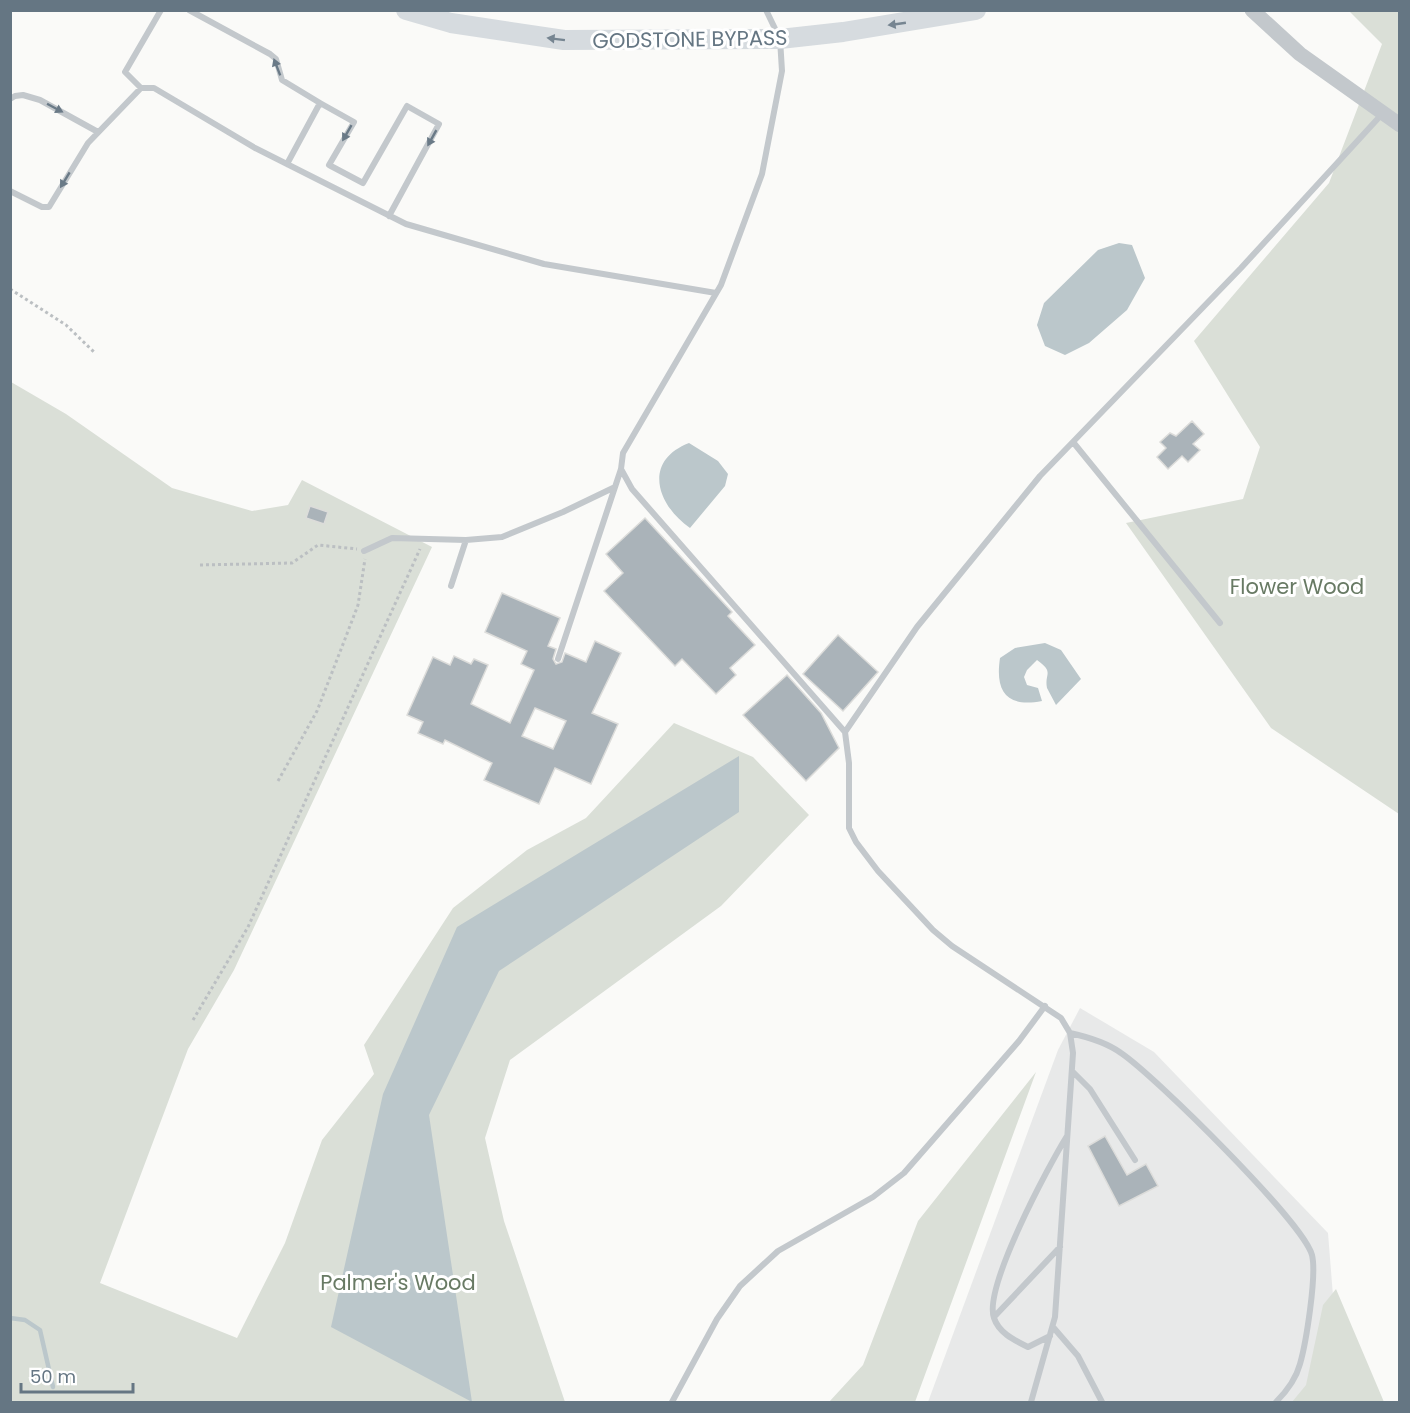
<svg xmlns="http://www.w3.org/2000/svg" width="1410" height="1413" font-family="Poppins,sans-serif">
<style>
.built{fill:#e8e9e9}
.green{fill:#dadfd7}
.water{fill:#bbc7cb}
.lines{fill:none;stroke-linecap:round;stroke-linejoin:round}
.stream{stroke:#bbc7cb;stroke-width:4.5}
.building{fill:#aab3b9;stroke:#dcdcda;stroke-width:1.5;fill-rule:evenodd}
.path{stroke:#bbbfc2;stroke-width:3;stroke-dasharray:3 3;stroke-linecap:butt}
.service{stroke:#c3c8cc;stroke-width:6}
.tertiary{stroke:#c3c8cc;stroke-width:15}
.trunk{stroke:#d6dbdf;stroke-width:20}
.oneway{fill:#768591}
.oneway2{fill:#6a7a87}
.labels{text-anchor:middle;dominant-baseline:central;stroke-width:6;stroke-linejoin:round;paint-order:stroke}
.street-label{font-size:21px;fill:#657683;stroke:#fff}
.park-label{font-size:21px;fill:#687a64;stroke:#fff}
</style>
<rect width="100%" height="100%" fill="#fafaf8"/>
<!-- built -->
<path class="built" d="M1080 1008 1154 1052 1328 1233 1335 1321 1325 1402H928L1058 1050Z"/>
<!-- green -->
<path class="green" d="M1349 11H1399V814L1271 728 1126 523 1243 499 1260 447 1194 341 1329 183 1382 44Z
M11 382 66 414 172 488 252 511 288 505 302 480 432 547 234 970 188 1049 100 1283 237 1338 285 1243 322 1140 374 1074 364 1045 453 908 527 850 586 818 674 723 753 757 809 815 721 906 510 1060 485 1138 504 1221 565 1402H11Z
M1036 1072 915 1402H829L863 1365 918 1221Z
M1336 1289 1384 1402H1292L1306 1385 1323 1305Z"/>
<!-- water -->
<path class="water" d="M1119 243 1132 245 1145 278 1127 310 1089 343 1065 355 1045 346 1037 325 1044 303 1098 250Z
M689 443 718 461 728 474 725 486 690 528C656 504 643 461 689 443Z
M1045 643 1061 650 1081 679 1056 705 1047 688C1044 673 1055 673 1037 660L1027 670 1024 677 1027 685 1038 688 1042 701C1006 708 995 691 1000 658L1015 648Z
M739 756V812L499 971 429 1115 472 1402 331 1327 383 1094 457 927Z"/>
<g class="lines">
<!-- stream -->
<path class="stream" d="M10 1318 25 1320 40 1330 53 1387"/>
</g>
<!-- building -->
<path class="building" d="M1192 421 1204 434 1193 444 1200 450 1188 462 1182 456 1168 469 1157 457 1166 448 1160 442 1170 433 1176 436Z
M310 506 328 512 324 524 306 518Z
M645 518 732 612 728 616 755 645 730 668 736 675 716 694 682 659 675 666 604 591 623 573 606 554Z
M502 593 560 618 548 646 556 649 553 659 556 664 562 662 565 653 586 662 595 641 621 653 592 713 618 724 591 784 555 768 539 804 484 780 492 763 445 740 443 744 418 733 423 722 407 715 433 657 450 665 454 656 471 664 474 659 488 665 471 704 510 723 534 670 521 664 527 651 485 632ZM535 708 566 721 553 749 522 736Z
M838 635 878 672 843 711 803 674Z
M787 675 821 713 839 748 806 781 743 715Z
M1105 1136 1127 1175 1146 1164 1158 1186 1119 1206 1088 1146Z"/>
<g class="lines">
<!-- path -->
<path class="path" d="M10 289 66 325 95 353
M200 565 292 563 318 545 357 549
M278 781 317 711 345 639 358 605 365 559
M193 1020 248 927 420 549"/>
<!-- service -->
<path class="service" d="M189 10 270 54 276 59 282 80 320 103
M766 10 780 39 782 71 762 174 721 285 623 453 621 469 632 489 845 732 849 763V828L856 842 878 871 933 930 952 946 1061 1018 1070 1033 1073 1053 1055 1317 1031 1402
M141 88 125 72 161 10
M10 99 15 96 23 95 40 100 98 132
M287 164 320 103 354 122 329 165 363 183 407 106 439 124 389 216
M10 191 42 207H49L88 143 141 88H154L255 148 406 224 544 264 716 293
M1073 442 1220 623
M364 551 392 538 466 540 502 537 563 512 615 487
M451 586 466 540
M558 659 621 469
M845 732 917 627 1040 476 1241 268 1383 113
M1070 1033C1088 1037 1106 1042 1121 1053 1155 1076 1303 1222 1312 1255 1317 1275 1306 1343 1300 1364 1296 1379 1287 1391 1276 1402
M1072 1071 1090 1089 1135 1160
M994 1317 1060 1247
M1053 1327 1078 1356 1102 1402
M1050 1336 1028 1347C1014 1340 999 1333 994 1318 983 1288 1049 1165 1067 1136
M672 1402 717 1319 740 1286 778 1251 873 1197 904 1173 1019 1041 1045 1006"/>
<!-- tertiary -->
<path class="tertiary" d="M1252 10 1300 54 1400 125"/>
<!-- trunk -->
<path class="trunk" d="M406 10 451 23 564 40 780 39 843 32 976 10"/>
</g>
<!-- one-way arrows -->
<defs><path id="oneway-solid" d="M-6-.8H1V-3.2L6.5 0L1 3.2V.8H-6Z" transform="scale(1.5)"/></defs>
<g class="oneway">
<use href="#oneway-solid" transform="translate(897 24) rotate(172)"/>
<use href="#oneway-solid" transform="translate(556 39) rotate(-173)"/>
</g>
<g class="oneway2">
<use href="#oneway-solid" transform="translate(277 67) rotate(-111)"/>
<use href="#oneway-solid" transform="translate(55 108) rotate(28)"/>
<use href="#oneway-solid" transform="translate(347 133) rotate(120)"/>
<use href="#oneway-solid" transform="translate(432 138) rotate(119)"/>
<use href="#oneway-solid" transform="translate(65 180) rotate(121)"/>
</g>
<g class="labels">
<!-- street labels -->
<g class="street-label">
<text transform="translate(690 39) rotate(-1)">GODSTONE BYPASS</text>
</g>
<!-- park labels -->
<g class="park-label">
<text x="1297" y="586">Flower Wood</text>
<text x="398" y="1282">Palmer's Wood</text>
</g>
</g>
<!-- border -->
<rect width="1410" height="1413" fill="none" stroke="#657683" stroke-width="24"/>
<!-- scale -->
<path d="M21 1383v9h112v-9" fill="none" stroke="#657683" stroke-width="3"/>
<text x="30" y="1383" font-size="18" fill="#657683" stroke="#ffffff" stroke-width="4.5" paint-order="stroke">50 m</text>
</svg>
